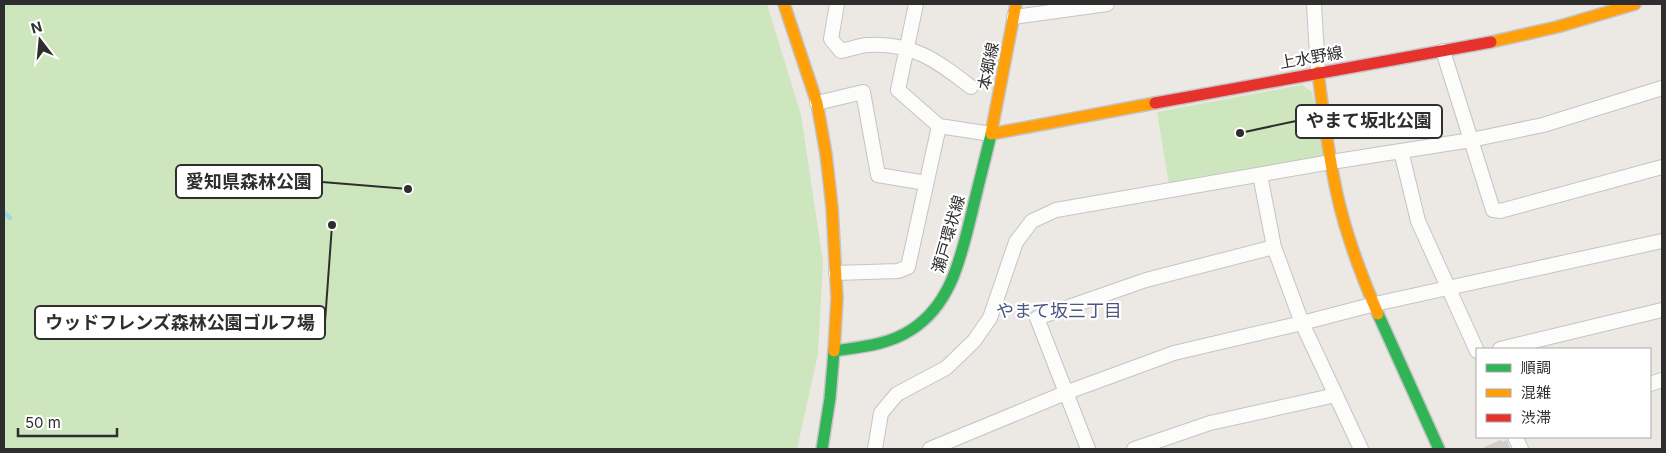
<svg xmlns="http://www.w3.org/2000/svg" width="1666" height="453" font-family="Inter,'Noto Sans JP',sans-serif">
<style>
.green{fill:#cee6be}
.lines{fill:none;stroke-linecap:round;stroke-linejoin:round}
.stream{stroke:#99d6ec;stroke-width:4}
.building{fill:#d1cecb}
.street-casing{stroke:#c5c4c5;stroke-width:16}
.fast-casing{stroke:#c5c4c5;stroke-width:14}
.slow-casing{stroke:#c5c4c5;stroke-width:14}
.jam-casing{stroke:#c5c4c5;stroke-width:14}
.street{stroke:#fcfcfb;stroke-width:14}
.fast{stroke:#30b455;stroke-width:11}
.slow{stroke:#ff9f0a;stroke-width:11}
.jam{stroke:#e5322d;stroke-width:11}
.labels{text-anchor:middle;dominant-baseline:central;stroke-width:4.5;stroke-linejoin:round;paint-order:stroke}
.street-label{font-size:16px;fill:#2e2e2e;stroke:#fff}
.neighbourhood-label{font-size:18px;fill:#4d5680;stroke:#fff}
.leader{fill:none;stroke:#2e2e2e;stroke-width:2}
.callout-dot{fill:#2e2e2e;stroke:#fff;stroke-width:2}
.callout{fill:#fff;stroke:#2e2e2e;stroke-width:2}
.callout-label{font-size:18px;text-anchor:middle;font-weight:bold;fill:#2e2e2e}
</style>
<rect width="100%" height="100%" fill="#ece8e4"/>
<!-- green -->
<path class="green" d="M4 4H767L801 115 823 262 818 354 797 449H4Z
M1302 85 1312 92 1324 154 1320 158 1169 184 1157 112Z"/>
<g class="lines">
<!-- stream -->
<path class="stream" d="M4 212 10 218"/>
</g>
<!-- building -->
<path class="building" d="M1501 440 1502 442 1507 440 1510 449H1485L1484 447Z"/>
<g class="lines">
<defs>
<path id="street" d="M837 4 831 39 841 51C849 49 859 46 867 45 913 42 937 61 971 87
M916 4 898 90 939 126 991 134
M1314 4 1318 72
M1014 17 1107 4
M1443 51 1493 210 1500 211 1662 167
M817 103 863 92 878 175 926 183
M1401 151 1418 221 1477 351
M1260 175 1274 247 1302 323 1361 449
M836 273 898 271 908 267 939 126
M1500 349 1662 310
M1650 384 1662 380
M1515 437 1521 449
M875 449 881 413 897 394 946 368 974 341 990 318 1016 242 1032 221 1056 210 1331 162 1471 140 1543 125 1662 88
M930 449 1065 393 1174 353 1302 323 1375 304 1662 241
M1088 449 1037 318 1146 280 1274 247
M1134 449 1210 423 1336 395"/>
<path id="fast" d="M1378 314 1439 449
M822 449 830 398 834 351C860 347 888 345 911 330 952 304 961 256 972 212 978 186 985 160 991 134"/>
<path id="slow" d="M784 4 817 103 826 154 832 207 837 298 834 351
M1016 4 991 134 1155 103
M1491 42 1557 27 1635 4
M1318 72C1323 113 1328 154 1337 194 1346 235 1361 275 1378 314"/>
<path id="jam" d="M1155 103 1491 42"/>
</defs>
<!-- street casing -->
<use href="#street" class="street-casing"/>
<!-- fast casing -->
<use href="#fast" class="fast-casing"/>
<!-- slow casing -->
<use href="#slow" class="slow-casing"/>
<!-- jam casing -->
<use href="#jam" class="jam-casing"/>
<!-- street -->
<use href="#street" class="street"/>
<!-- fast -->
<use href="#fast" class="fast"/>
<!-- slow -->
<use href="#slow" class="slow"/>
<!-- jam -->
<use href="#jam" class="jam"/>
</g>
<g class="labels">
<!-- street labels -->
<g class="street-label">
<text transform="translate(1311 57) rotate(-10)">上水野線</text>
<text transform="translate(988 66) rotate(-79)">本郷線</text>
<text transform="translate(948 234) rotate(-74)">瀬戸環状線</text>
</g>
<!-- neighbourhood labels -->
<g class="neighbourhood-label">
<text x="1059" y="310">やまて坂三丁目</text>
</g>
</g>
<!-- callouts -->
<path class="leader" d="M1240 133L1296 121M408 189L322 182M332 225L325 322"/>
<g class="callout-dot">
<circle cx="1240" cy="133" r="5"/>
<circle cx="408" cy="189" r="5"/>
<circle cx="332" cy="225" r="5"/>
</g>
<g class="callout">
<rect x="1296" y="105" width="146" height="33" rx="5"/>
<rect x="176" y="165" width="146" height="33" rx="5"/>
<rect x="35" y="306" width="290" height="33" rx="5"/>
</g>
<g class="callout-label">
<text x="1369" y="127">やまて坂北公園</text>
<text x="249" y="188">愛知県森林公園</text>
<text x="180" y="329">ウッドフレンズ森林公園ゴルフ場</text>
</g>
<!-- border -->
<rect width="1666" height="453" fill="none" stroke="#2e2e2e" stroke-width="10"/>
<!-- legend -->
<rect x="1476" y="348" width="175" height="90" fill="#ffffff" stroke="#ababab"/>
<rect x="1486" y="364" width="25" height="8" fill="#30b455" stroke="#ababab"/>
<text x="1521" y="373" font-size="15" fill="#2e2e2e">順調</text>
<rect x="1486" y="389" width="25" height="8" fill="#ff9f0a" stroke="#ababab"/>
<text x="1521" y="398" font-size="15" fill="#2e2e2e">混雑</text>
<rect x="1486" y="414" width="25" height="8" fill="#e5322d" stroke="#ababab"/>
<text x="1521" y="423" font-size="15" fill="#2e2e2e">渋滞</text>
<!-- north arrow -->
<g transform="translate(40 40) rotate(344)" stroke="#ffffff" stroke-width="4" paint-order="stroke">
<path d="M0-4L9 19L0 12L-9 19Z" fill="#2e2e2e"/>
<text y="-8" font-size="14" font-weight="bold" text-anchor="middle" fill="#2e2e2e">N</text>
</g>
<!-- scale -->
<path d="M18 428v8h99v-8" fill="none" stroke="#2e2e2e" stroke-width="2.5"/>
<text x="25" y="428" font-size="15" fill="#2e2e2e" stroke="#ffffff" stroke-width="4" paint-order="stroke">50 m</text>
</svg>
